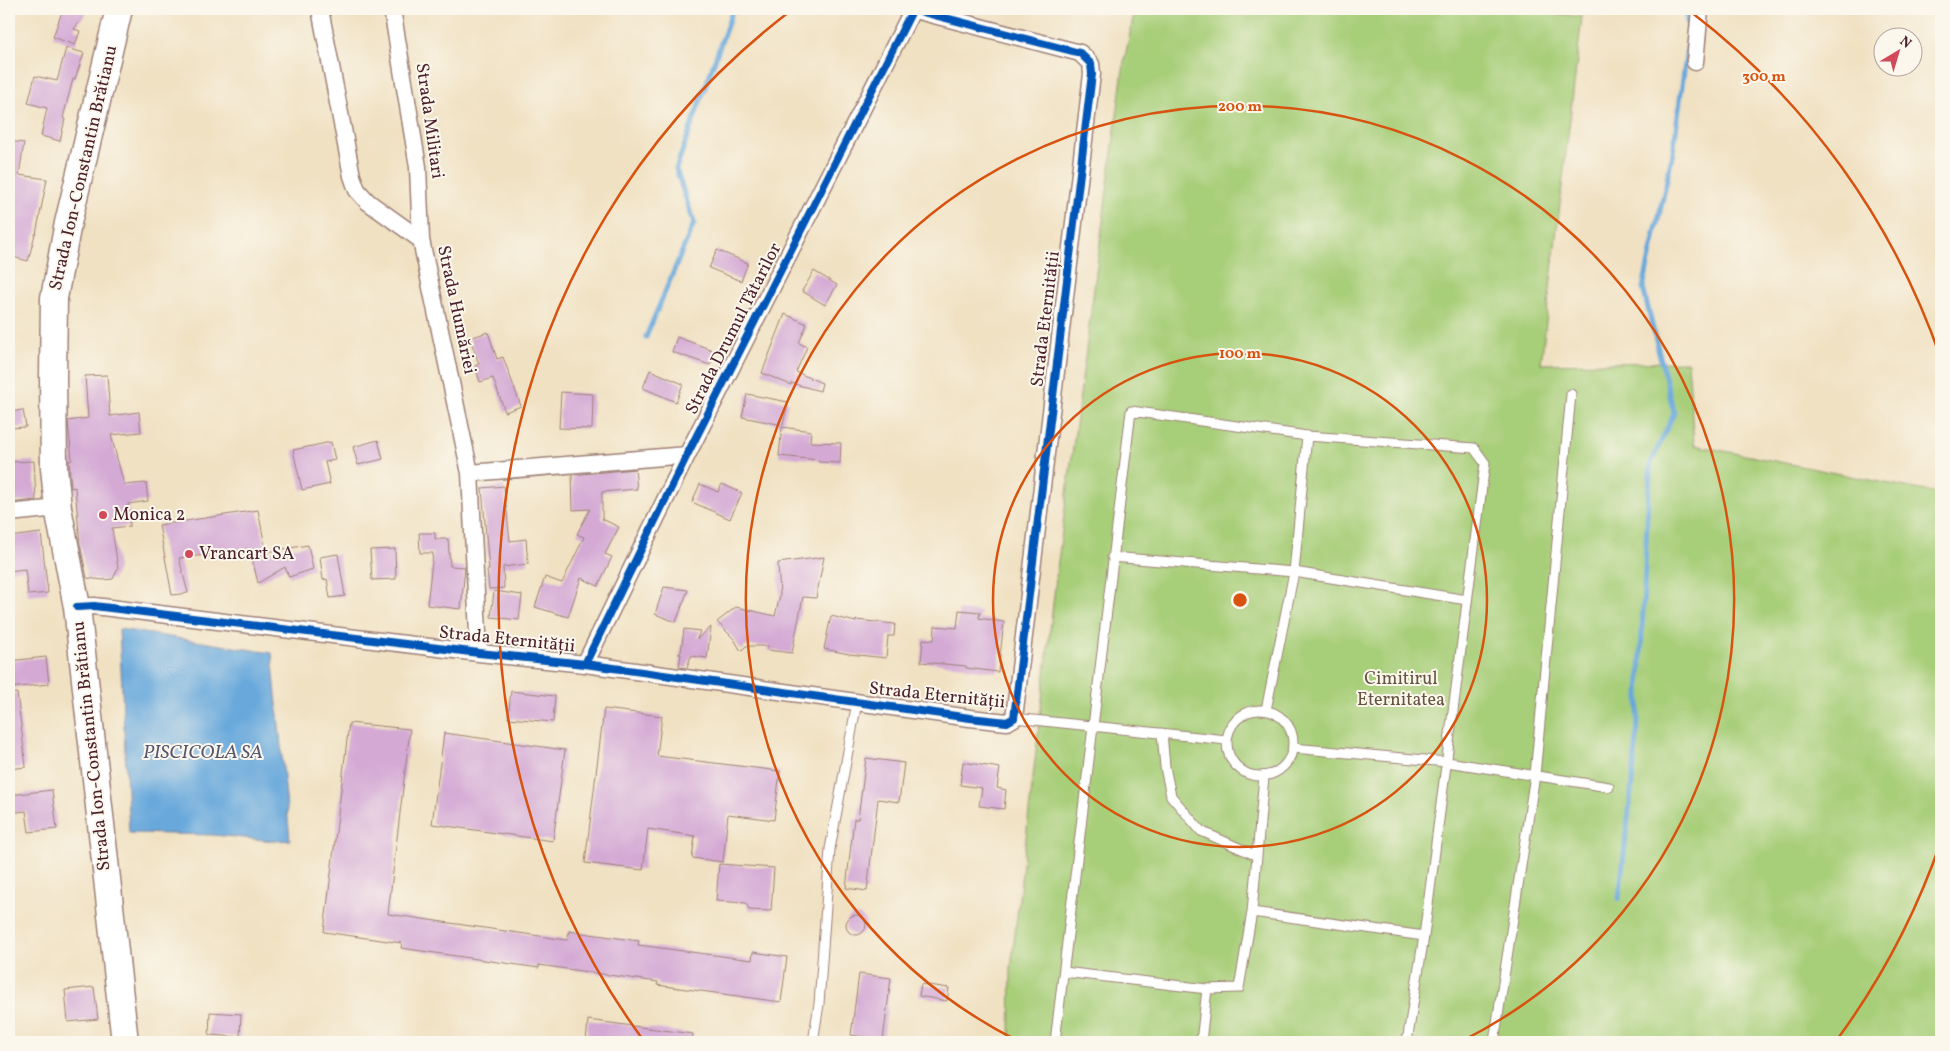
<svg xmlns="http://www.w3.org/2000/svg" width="1950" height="1051" font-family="Vollkorn,serif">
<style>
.green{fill:#a7ce78;stroke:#787652}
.water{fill:#68a8db;stroke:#596483}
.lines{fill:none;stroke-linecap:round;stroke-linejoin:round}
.stream{stroke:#68a8db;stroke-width:5}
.building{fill:#d4aad5}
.service-casing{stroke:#9d8076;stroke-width:11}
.minor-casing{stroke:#9d8076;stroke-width:19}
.primary-casing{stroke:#9d8076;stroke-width:29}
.service{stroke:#fff;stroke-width:9}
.minor{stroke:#fff;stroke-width:16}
.primary{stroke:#fff;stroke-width:26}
.cycleway-casing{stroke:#fbf7ec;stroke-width:11}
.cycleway{stroke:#0057b8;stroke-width:8}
.ring{fill:none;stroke:#d8530f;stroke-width:2.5}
.poi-dot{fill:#d1495b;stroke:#fbf7ec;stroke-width:2}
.labels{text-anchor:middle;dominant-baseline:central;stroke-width:4;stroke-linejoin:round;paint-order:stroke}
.street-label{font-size:18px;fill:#4a1f2b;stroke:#fbf7ec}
.poi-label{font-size:18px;fill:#4a1f2b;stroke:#fbf7ec;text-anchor:start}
.park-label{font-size:18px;fill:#665442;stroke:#fbf7ec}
.water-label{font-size:19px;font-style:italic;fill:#565671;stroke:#fbf7ec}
.centre{fill:#d8530f;stroke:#fbf7ec;stroke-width:2.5}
.ring-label{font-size:15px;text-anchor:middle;font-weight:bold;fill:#d8530f;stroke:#fbf7ec;stroke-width:4;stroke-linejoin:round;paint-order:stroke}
</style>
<rect width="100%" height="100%" fill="#fbf7ec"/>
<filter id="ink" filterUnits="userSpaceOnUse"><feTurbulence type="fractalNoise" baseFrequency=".02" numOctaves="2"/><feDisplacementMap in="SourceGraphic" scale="10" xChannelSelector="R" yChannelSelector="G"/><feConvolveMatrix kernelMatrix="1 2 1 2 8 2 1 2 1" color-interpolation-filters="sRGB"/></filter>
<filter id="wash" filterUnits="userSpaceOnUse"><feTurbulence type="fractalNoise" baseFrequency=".0096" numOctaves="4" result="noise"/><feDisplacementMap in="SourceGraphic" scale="20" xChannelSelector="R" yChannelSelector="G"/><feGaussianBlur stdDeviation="1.12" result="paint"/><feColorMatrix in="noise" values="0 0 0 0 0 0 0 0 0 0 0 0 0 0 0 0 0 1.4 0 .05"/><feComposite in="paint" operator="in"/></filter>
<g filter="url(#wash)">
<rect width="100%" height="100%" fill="#f0e1c2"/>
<!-- green -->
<path class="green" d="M1135 9H1525L1582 17 1541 364 1688 362 1694 445 1941 494V1042H1010L1011 968 1057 569 1124 62Z"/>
<!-- water -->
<path class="water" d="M119 629 272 653 290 840 274 841 214 835 129 833Z"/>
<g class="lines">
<!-- stream -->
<path class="stream" d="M646 337 694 223 676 169 733 9
M1619 899 1637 738 1648 501 1651 463 1674 413 1643 288 1673 152 1689 34 1685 9"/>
</g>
<g id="blocks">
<!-- building -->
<path class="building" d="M63 9H89L74 29 80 31 75 45 53 37Z
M66 48 84 53 75 79H73L63 118 65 119 60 141 41 136 47 108 28 103 35 76 57 81Z
M9 141 24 143 19 175 47 179 36 234H35L28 261 9 256Z
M717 250 748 263 741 281 709 268Z
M814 271 837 285 825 305 802 291Z
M785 314 807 324 799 343 807 347 796 372 822 383 820 391 791 383V385L762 373Z
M488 332 497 359 503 357 521 406 505 412 493 378 480 382 475 366 479 364 470 338Z
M677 337 715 351 710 365 672 352Z
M650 370 683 384 676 402 643 388Z
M107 375 110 416 139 412 141 432 111 435 124 485 146 483 148 501 128 504 130 526 112 528 118 568 113 579 103 580 87 578 80 544 75 487 71 488 69 461 72 460 68 421 88 418 85 376Z
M561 392 593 394 592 429 559 428Z
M747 394 788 402 783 425 742 417Z
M23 410 26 427 9 428V412Z
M782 427 811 431 810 442 841 443 840 463 819 462V460L779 456Z
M378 440 383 459 358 465 353 447Z
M331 442 335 460 325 462 330 484 302 490 293 450Z
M34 461 36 500 9 503V462Z
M635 469 637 489 602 492V519L619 527 605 554 612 557 598 586 581 578 568 617 535 607 545 577 562 583 584 537 577 534 590 509 573 510 572 475Z
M700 484 718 492 722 484 742 493 730 519 692 502Z
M504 486 510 541 526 539 528 564 503 567 504 588 489 589 487 570H489L482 488Z
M258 510 266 552 308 545 313 569 289 577 285 567 258 583 250 550 179 558 188 593 172 595 159 525Z
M41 533 48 593 28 595 25 569 9 571V537Z
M419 533H435V539H448L450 566 465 567 461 609 427 605 433 553H420Z
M395 549 396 579 372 580 370 550Z
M338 554 345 596 330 598 327 579 323 580 320 557Z
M824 557 816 598 803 597 792 653 767 650 768 646H746L741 651 734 639 717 622 736 607 775 616 780 595 778 563Z
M664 587 688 590 676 622 655 614Z
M494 591 522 595 519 620 491 617Z
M959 610 980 612 979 618 1004 622 998 672 966 668V666L921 662 923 639 934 640 935 626 957 628Z
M831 616 856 622V620L895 624 894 636H888L886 658 849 654 824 649Z
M711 627 707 658 691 656 687 668 679 667 681 654H678L681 652 684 629 700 631 697 639Z
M46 657 49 684 9 688V661Z
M511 691 555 696 553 722 508 718Z
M17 693 26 767 9 769V694Z
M604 709 662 716 657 756 780 771 774 820 728 814 723 862 692 858 695 836 648 829 643 870 585 863Z
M349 723 410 729 388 914 567 940 569 931 639 941 638 945 752 960 753 952 787 957 781 1002 657 985 658 982 539 965V968L401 948 402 943 324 932Z
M444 733 565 750 553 841 432 824Z
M866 758 904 763 899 802 878 799 867 891 846 888 854 819H858Z
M963 762 1000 768 997 788 1006 790 1004 809 979 806 982 788 960 785Z
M52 790 57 829 29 832 26 811 9 813V795Z
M719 864 774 868 771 911 749 910 746 903 716 901Z
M846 925a10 10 0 1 1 20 0a10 10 0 1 1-20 0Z
M859 974 891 978 883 1040 851 1035Z
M921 984 949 988 947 1001 919 996Z
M94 987 98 1019 68 1022 65 990Z
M210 1012 241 1014 240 1037 209 1035Z
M588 1020 693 1034 692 1042H586Z"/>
</g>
</g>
<g filter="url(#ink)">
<use href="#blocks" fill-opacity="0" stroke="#9d8076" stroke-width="1"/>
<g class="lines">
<defs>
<path id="service" d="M1112 557 1294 572 1467 600
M1227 743a33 33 0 1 1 66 0a33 33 0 1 1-66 0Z
M1266 710 1294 572 1307 436
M1014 718 1227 740
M1162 733 1165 767 1171 796 1201 831 1257 856 1264 776
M1293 748 1447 762 1609 787
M1252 912 1424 936
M1064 972 1207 989 1239 988 1252 912 1257 856
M813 1042 819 1004 830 849 857 702
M1055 1042 1131 411 1307 436 1474 448 1485 463 1424 936 1407 1042
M1201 1042 1207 989
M1494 1042 1535 775 1571 394"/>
<path id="minor" d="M320 9 352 176 357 190 368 202 421 240 470 473 479 653
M392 9 418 167 421 240
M1695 62 1700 9
M470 473 687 455
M9 513 58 508
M77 607 94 606 479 653 585 664 970 718 1007 722 1014 718 1092 74 1091 64 1080 53 911 9
M585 664 687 455 913 9"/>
<path id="primary" d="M119 9 68 223 54 298 53 378 54 468 58 508 77 607 125 1042"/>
</defs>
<!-- service casing -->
<use href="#service" class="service-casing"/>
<!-- minor casing -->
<use href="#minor" class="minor-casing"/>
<!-- primary casing -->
<use href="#primary" class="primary-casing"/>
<!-- service -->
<use href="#service" class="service"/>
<!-- minor -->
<use href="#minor" class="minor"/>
<!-- primary -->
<use href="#primary" class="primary"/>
<defs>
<path id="cycleway" d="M77 607 94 606 479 653 585 664 970 718 1007 722 1014 718 1092 74 1091 64 1080 53 911 9
M585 664 687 455 913 9"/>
</defs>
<!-- cycleway casing -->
<use href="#cycleway" class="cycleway-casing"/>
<!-- cycleway -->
<use href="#cycleway" class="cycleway"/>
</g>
</g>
<!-- distance rings -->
<g class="ring">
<circle cx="1240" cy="600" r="247"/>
<path d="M1020 1042A494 494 0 1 1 1460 1042"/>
<path d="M1941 841A741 741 0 0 1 1836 1041M644 1041A741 741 0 0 1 789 12M1691 12A741 741 0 0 1 1941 359"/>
</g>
<!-- markers -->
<g class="poi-dot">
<circle cx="103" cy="515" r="5"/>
<circle cx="189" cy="554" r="5"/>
</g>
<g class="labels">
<!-- street labels -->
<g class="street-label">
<text transform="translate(429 121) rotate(82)">Strada Militari</text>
<text transform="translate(84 168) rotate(-77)">Strada Ion-Constantin Brătianu</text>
<text transform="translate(456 310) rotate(78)">Strada Humăriei</text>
<text transform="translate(1046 319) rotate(-83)">Strada Eternității</text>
<text transform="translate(734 329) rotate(-63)">Strada Drumul Tătarilor</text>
<text transform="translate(507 640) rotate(6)">Strada Eternității</text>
<text transform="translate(937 696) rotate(6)">Strada Eternității</text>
<text transform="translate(92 746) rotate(-96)">Strada Ion-Constantin Brătianu</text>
</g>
<!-- poi labels -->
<g class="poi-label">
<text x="113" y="515">Monica 2</text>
<text x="199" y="554">Vrancart SA</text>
</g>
<!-- park labels -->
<g class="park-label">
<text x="1401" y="679">Cimitirul<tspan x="1401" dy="21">Eternitatea</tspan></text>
</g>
<!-- water labels -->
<g class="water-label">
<text x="203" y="753">PISCICOLA SA</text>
</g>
</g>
<circle cx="1240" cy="600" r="8" class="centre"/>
<g class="ring-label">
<text x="1764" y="81">300 m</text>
<text x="1240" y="111">200 m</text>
<text x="1240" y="358">100 m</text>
</g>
<!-- margin -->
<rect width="1950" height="1051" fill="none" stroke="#fbf7ec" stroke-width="30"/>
<!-- north arrow -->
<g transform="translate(1898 52) rotate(38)"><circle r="24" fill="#fbf7ec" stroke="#b4a19f"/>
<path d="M0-4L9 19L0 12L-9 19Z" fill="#d1495b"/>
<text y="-8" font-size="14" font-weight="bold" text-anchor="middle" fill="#4a1f2b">N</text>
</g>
</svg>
